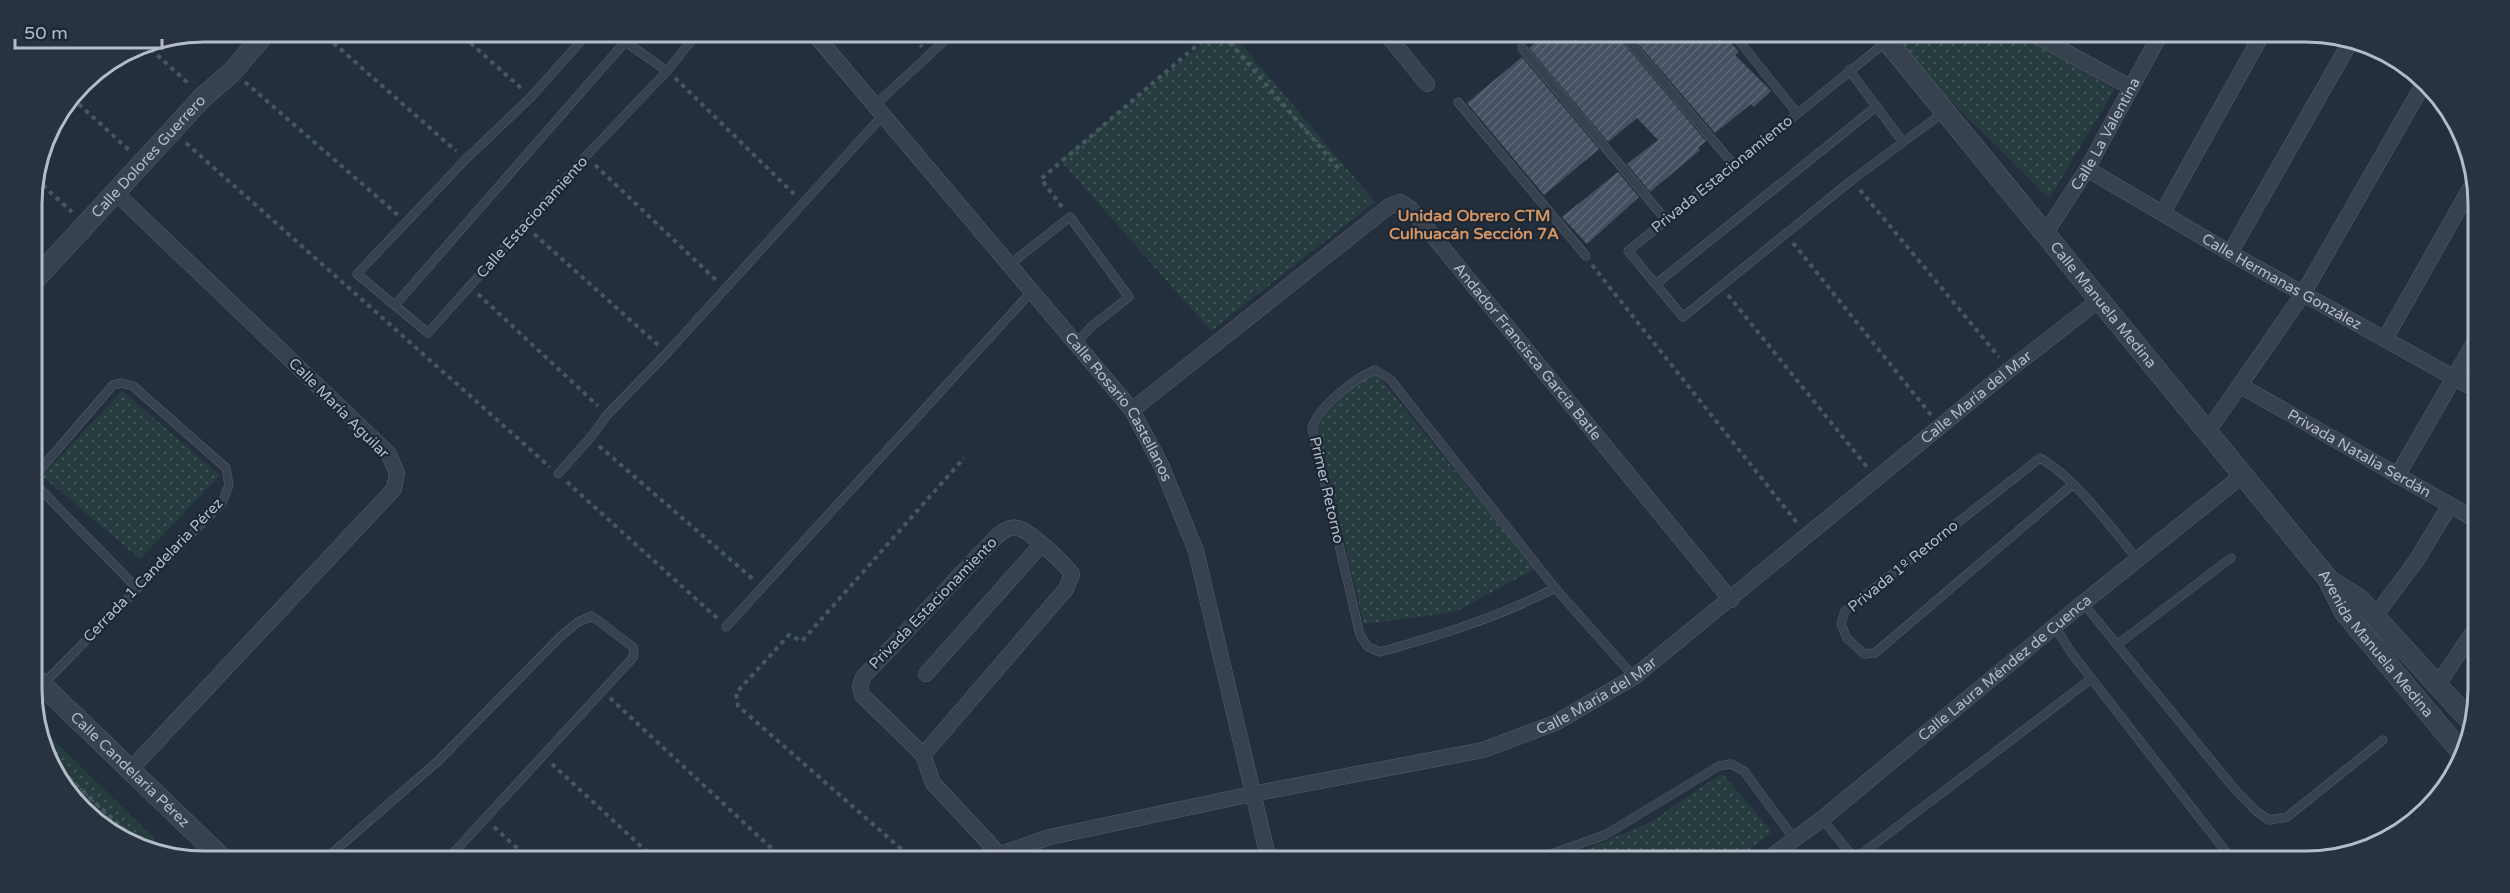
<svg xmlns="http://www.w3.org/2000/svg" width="2510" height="893" font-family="'Varela Round',sans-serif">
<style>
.park{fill:url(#park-dots)}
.building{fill:url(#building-hatch)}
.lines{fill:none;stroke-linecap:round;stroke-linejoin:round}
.service-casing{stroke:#565f6c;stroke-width:9}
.minor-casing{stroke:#565f6c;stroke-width:16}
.tertiary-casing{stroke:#565f6c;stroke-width:21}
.path{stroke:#44595c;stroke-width:4;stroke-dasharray:4.5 4.5;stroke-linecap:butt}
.service{stroke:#38414e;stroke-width:8}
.minor{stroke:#38414e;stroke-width:15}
.tertiary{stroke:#38414e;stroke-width:20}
.labels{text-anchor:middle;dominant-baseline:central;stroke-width:4.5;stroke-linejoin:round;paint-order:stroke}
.street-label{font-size:15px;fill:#b4bcc9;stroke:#1d2633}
.neighbourhood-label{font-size:16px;font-weight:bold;fill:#d59563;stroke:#1d2633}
.rim{fill:none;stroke:#b4bcc9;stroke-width:3}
</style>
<defs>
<pattern id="park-dots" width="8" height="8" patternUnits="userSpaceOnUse" patternTransform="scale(1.5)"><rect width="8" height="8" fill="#263c3f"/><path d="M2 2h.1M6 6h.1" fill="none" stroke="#435659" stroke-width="1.8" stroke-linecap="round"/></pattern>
<pattern id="building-hatch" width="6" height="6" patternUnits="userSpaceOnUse" patternTransform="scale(1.5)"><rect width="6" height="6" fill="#455162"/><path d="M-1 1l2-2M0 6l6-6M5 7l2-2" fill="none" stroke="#5d6877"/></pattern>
</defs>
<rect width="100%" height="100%" fill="#242f3e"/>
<!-- park -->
<path class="park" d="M1218 32H1231L1375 202 1211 331 1060 160Z
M1888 32H2014L2115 89 2049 199 1915 65Z
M1373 370 1535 569 1455 612 1364 624 1315 419Z
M122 391 220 475 140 559 42 476Z
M35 722 172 856 149 852 74 803Z
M1722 773 1772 832 1735 861H1559L1651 822Z"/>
<!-- building -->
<path class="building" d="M1548 32H1614L1706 141 1698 148 1700 150 1650 192 1627 164 1658 140 1637 118 1608 142 1529 48Z
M1628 32H1722L1739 52 1735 55 1771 91 1754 107 1751 104 1715 133Z
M1522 57 1599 149 1544 195 1467 103Z
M1618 172 1639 197 1587 244 1562 217Z"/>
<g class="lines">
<defs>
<path id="service" d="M590 31 531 97 465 160 357 274 428 333 586 156 667 71 699 31
M610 31 667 71
M1620 31 1734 165
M1731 31 1797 113
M1886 42 1628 251 1683 317 1852 180 1944 112
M1522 48 1666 220
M1849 70 1903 142
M1458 102 1586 256
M875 105 955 31
M1009 265 1070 217 1129 297 1092 326 1076 343
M1656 284 1877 106
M395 305 625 42
M558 474 590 438 607 415 667 353 883 115
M2072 485 1875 653 1864 654 1847 638 1841 624 1845 611 2040 458C2076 478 2111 528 2138 560
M1555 588C1499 617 1441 635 1380 652L1368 647 1360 635 1312 428C1318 407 1355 378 1375 370L1390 379 1555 588 1634 677
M2083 603 2232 786 2256 811 2269 820 2287 817 2383 740
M2055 626 2070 651 2233 861
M726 627 1032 291
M2118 644 2231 558
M43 684 222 503 229 485 226 468 133 386 122 383 113 385 33 478 38 487 137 588
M1822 819 1855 859
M323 861 438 761 561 636 578 622 592 616 633 647 634 656 629 662 446 861
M1531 861 1605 835 1719 766 1731 764 1744 771 1795 840
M1857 861 1855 859 2091 679"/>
<g id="minor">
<path id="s1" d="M812 31 1132 410 1162 467 1196 551 1269 861"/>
<path d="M1384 31 1427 84"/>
<path d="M2027 31 2130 87"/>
<path id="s2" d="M2087 169 2230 253 2478 391"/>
<path d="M115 192 388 453 397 473 394 489 129 771"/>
<path d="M2163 212 2264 31"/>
<path id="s3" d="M2045 234 2087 169 2162 31"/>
<path d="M2230 253 2352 39"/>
<path d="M2385 339 2476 178"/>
<path id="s4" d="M2241 386 2478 521"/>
<path id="s5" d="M1132 410 1388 207 1400 202 1411 209 1731 600"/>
<path d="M2208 431 2303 294 2424 83"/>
<path d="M2397 476 2477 338"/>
<path d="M2375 616 2416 561 2450 505"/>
<path d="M926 674 1041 545"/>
<path d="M2438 684 2478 625"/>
<path d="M923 755 1066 589 1072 574C1064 563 1030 531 1018 528 1009 526 1004 531 997 536L863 677 860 686 862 695 923 755 933 783 999 854"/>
<path id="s6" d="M980 861 1050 837 1252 794 1483 750 1555 723 1634 677 2009 370 2099 300"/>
<path id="s7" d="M1765 861 1822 819 2083 603 2243 475"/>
</g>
<g id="tertiary">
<path id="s8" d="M1879 31 2328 579 2345 613 2463 754"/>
<path id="s9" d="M32 283 203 97 232 72 267 31"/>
<path d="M2329 580 2359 599 2473 724"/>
<path id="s10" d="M35 678 225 861"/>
</g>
</defs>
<!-- service casing -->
<use href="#service" class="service-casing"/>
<!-- minor casing -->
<use href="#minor" class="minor-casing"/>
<!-- tertiary casing -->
<use href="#tertiary" class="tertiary-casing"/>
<!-- path -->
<path class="path" d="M320 31 456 151
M457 31 521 88
M909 31 922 47
M144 43 189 84
M675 78 794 194
M245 82 398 215
M72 98 129 150
M186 143 550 467
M595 165 716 280
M36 179 72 212
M1860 190 1999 357
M1062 207 1041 179 1209 35 1222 36 1231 44 1339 169
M534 234 658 345
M1793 243 1931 415
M1592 265 1798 524
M478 294 598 406
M1728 295 1867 467
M599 446 754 580
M567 482 717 618
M610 698 785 861
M552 764 657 861
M56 766 147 851
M494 827 531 861
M915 861 738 706 736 693 789 635 802 641 964 458"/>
<!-- service -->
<use href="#service" class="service"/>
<!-- minor -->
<use href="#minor" class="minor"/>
<!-- tertiary -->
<use href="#tertiary" class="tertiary"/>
</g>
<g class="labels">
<!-- street labels -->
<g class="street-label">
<text stroke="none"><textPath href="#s3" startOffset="117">Calle La Valentina</textPath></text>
<text stroke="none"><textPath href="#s9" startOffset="172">Calle Dolores Guerrero</textPath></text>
<text transform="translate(1722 174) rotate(-39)">Privada Estacionamiento</text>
<text transform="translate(532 217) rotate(-48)">Calle Estacionamiento</text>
<text stroke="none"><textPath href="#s2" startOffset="225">Calle Hermanas González</textPath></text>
<text stroke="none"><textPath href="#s8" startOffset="354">Calle Manuela Medina</textPath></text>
<text stroke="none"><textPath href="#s5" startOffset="537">Andador Francisca García Batle</textPath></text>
<text stroke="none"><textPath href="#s6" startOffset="1126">Calle María del Mar</textPath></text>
<text stroke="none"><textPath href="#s1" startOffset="486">Calle Rosario Castellanos</textPath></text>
<text transform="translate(339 408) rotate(45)">Calle María Aguilar</text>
<text stroke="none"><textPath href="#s4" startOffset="136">Privada Natalia Serdán</textPath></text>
<text transform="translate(1327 490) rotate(77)">Primer Retorno</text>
<text transform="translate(1903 566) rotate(-39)">Privada 1º Retorno</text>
<text transform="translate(153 570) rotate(-46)">Cerrada 1 Candelaria Pérez</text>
<text transform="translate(933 603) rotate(-46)">Privada Estacionamiento</text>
<text stroke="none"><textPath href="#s8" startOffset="789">Avenida Manuela Medina</textPath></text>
<text stroke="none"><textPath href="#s7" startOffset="308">Calle Laura Méndez de Cuenca</textPath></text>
<text stroke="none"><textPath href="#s6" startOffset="642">Calle María del Mar</textPath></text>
<text stroke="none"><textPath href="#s10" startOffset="132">Calle Candelaria Pérez</textPath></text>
</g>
<!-- neighbourhood labels -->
<g class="neighbourhood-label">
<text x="1474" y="216">Unidad Obrero CTM<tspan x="1474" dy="18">Culhuacán Sección 7A</tspan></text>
</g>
</g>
<!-- crop -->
<path d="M0 0H2510V893H0ZM204 42H2306A162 162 0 0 1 2468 204V689A162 162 0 0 1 2306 851H204A162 162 0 0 1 42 689V204A162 162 0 0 1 204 42Z" fill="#29323f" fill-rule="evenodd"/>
<path class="rim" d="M204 42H2306A162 162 0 0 1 2468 204V689A162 162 0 0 1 2306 851H204A162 162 0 0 1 42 689V204A162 162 0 0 1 204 42Z"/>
<!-- scale -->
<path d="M15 39v9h147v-9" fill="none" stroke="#b4bcc9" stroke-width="3"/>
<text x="24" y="39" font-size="18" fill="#b4bcc9" stroke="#1d2633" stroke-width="4.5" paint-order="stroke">50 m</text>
</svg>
